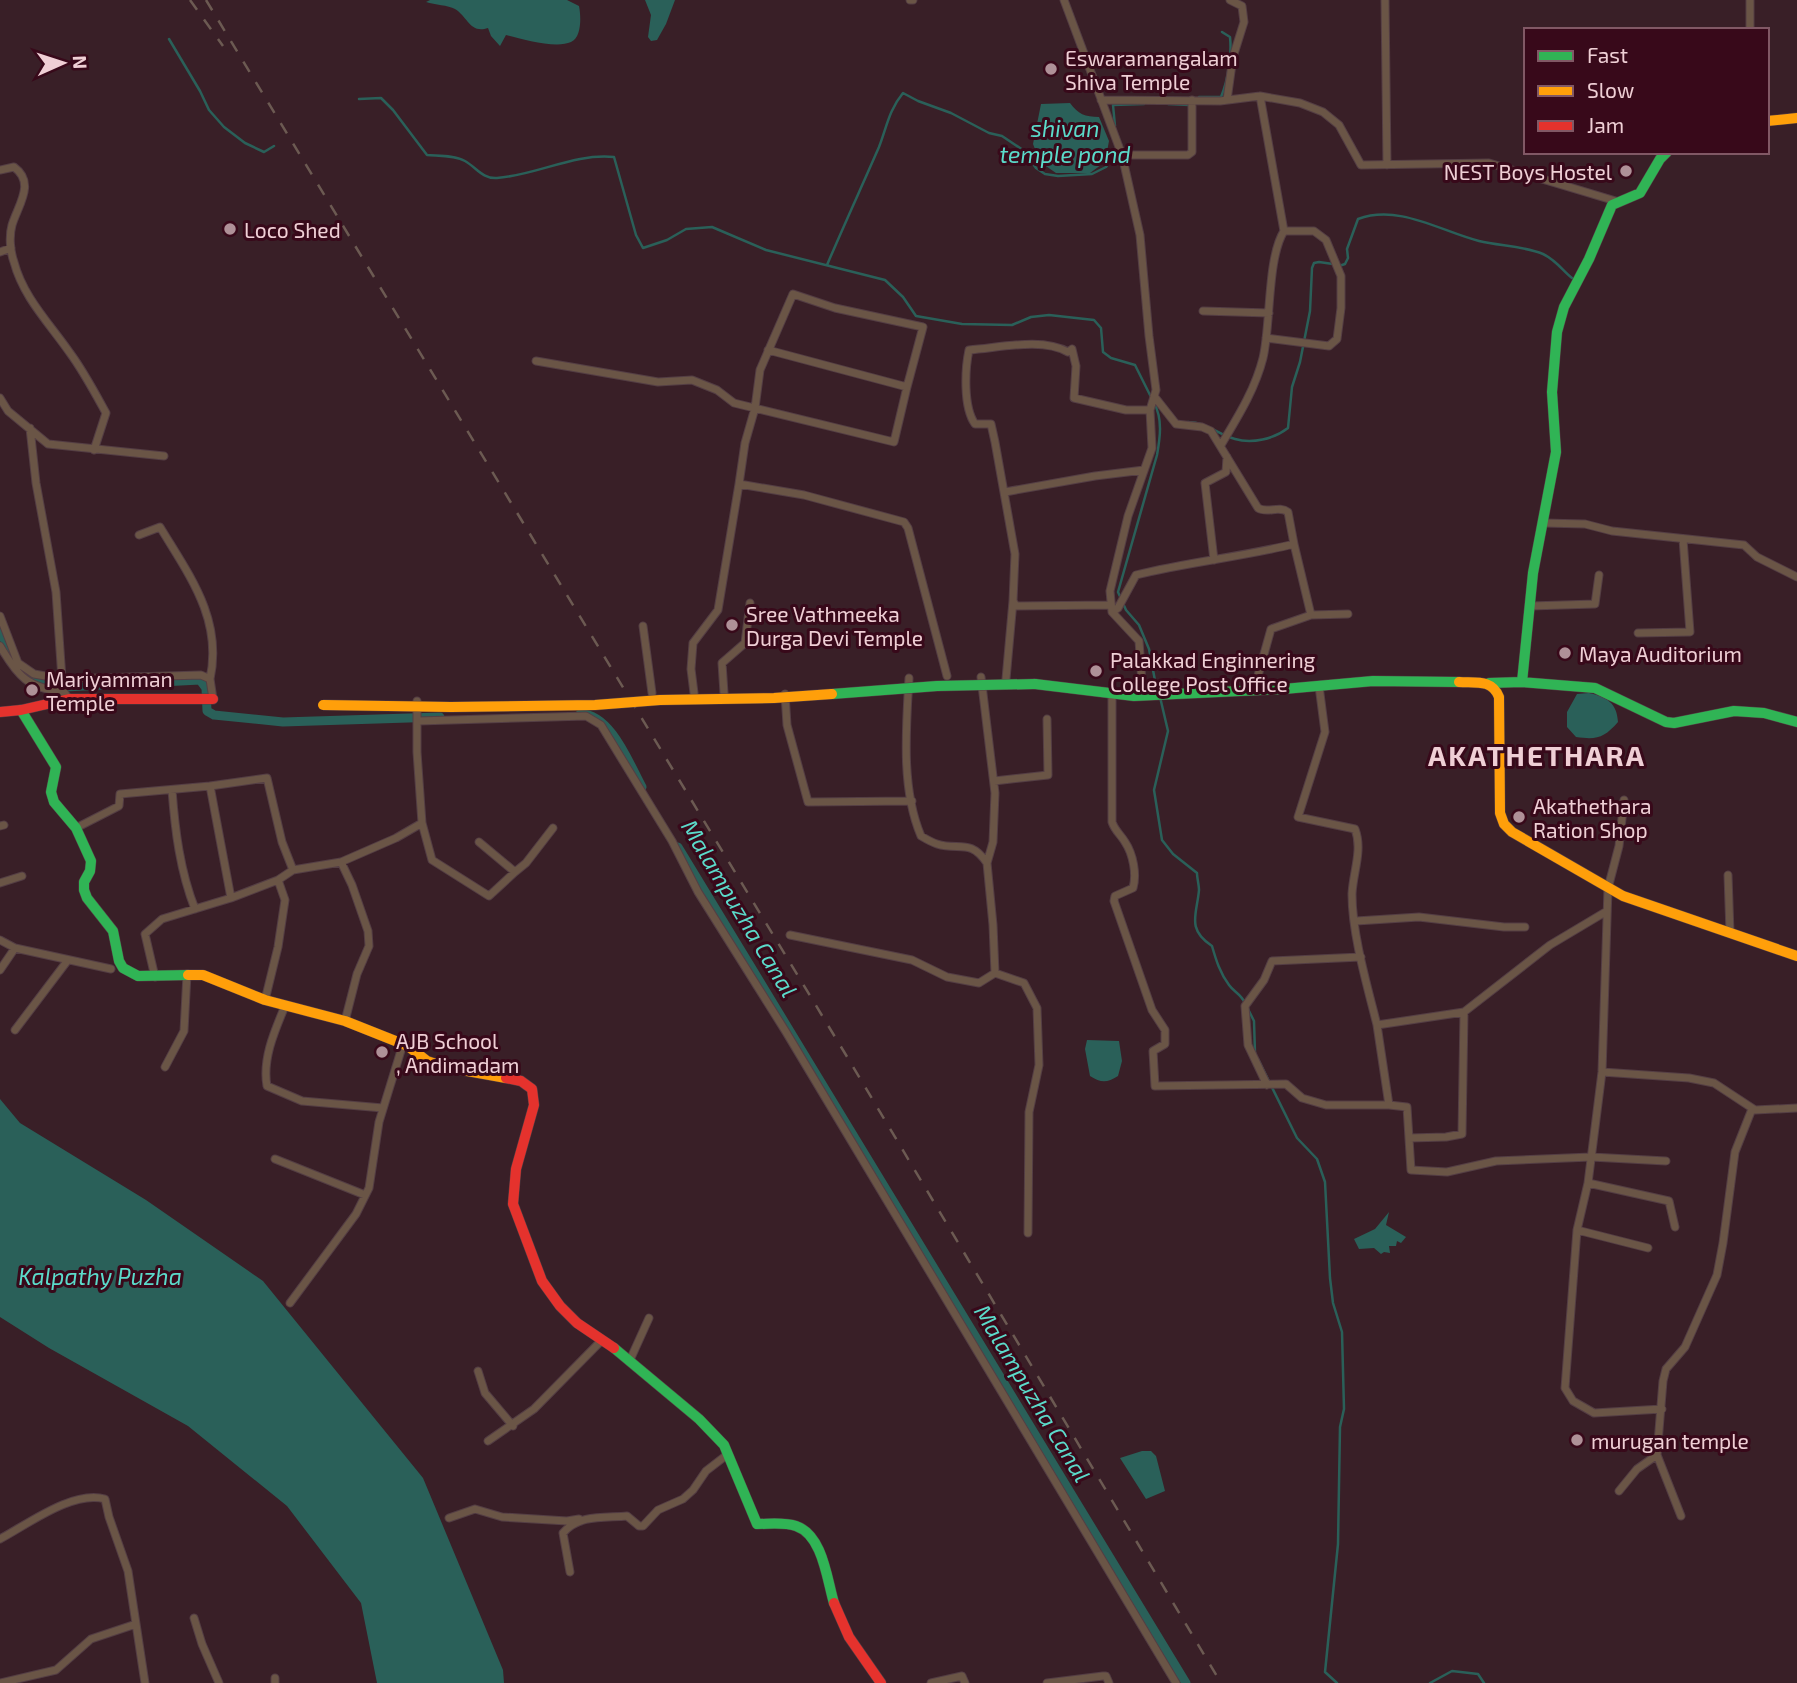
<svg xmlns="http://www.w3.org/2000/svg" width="1797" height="1683" font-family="'Exo 2',sans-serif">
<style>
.water{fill:#2a6059}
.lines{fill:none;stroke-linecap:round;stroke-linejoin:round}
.stream{stroke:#2a6059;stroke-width:2.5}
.canal{stroke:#2a6059;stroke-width:9}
.street-casing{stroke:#543e44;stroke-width:9}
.fast-casing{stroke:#543e44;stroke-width:11}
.slow-casing{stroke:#543e44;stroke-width:11}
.jam-casing{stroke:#543e44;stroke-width:11}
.street{stroke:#6a5546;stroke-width:7}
.fast{stroke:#30b455;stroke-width:10}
.slow{stroke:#ff9f0a;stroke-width:10}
.jam{stroke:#e5322d;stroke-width:10}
.rail{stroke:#6c5a52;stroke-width:2.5;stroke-dasharray:12 12;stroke-linecap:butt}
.fast-bridge-casing{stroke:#543e44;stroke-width:11;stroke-linecap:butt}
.slow-bridge-casing{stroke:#543e44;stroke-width:11;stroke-linecap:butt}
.fast-bridge{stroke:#30b455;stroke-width:10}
.slow-bridge{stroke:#ff9f0a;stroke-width:10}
.poi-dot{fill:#af9198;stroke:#38091a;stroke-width:2.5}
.labels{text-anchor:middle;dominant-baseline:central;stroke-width:6;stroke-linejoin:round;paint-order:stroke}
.poi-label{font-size:21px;fill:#efcfd5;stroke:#38091a;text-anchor:start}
.water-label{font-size:23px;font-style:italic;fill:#5bdaca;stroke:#38091a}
.district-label{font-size:28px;font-weight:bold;letter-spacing:2px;fill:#efcfd5;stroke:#38091a}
</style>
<rect width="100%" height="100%" fill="#391f27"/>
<!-- water -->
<path class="water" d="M430 0H567L579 6C581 16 582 37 571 42 556 49 522 39 506 35L500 46 491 36 488 28C470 34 468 17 455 9 448 5 435 5 426 2Z
M645 0H675L666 24 657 40 651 41 648 37 651 15Z
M1070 103C1078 114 1085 117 1099 117L1109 141 1105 162 1090 173H1056L1040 162 1033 144 1041 104Z
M1589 693C1607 697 1617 703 1618 722 1604 738 1597 740 1576 737L1567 727V712L1577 694Z
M1087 1040 1119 1041 1122 1061 1118 1076C1107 1083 1101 1083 1090 1076L1085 1049Z
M0 1099 20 1123 146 1200 263 1281 423 1478 503 1670 504 1683H377L361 1603 287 1506 188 1426 49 1348 0 1317Z
M1389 1212 1386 1225 1406 1237 1401 1243 1397 1241 1396 1246H1389L1390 1253 1384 1252 1381 1254 1374 1248 1359 1249 1354 1239 1375 1229Z
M1142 1451H1151L1156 1456 1165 1491 1146 1499 1120 1458Z"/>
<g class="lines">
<!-- stream -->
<path class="stream" d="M169 39 200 91 209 110 224 127 245 143 264 152 274 146
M1199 97H1221C1228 80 1232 55 1230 37L1222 32
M359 99 381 98 393 110 427 155C439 156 454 155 465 161 476 167 482 179 497 178 537 175 574 153 614 157L636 235 643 248 667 240 686 229 712 227 766 250 885 280 903 297 916 316 962 324 1012 325 1031 317 1049 315 1094 320 1101 328 1103 352 1111 358 1135 365 1151 397
M1168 104 1189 105
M1115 126 1113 105 1144 104
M827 265C844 225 862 186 879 147 887 126 889 110 903 93L918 101 951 113 989 133 1002 136 1023 150 1036 168 1045 174 1058 176 1092 174 1106 167 1114 155
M1339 266 1345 264 1348 258 1347 249 1358 219C1399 204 1440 231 1479 241 1500 246 1524 246 1543 254 1556 260 1562 270 1572 278
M1154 403C1163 419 1160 438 1157 455L1118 592 1126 610 1139 625 1149 649 1157 691
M1188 422C1207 422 1218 435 1235 439 1252 444 1274 439 1288 428L1292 387 1300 362 1310 311 1312 268 1314 263 1319 262 1333 264
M1160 697 1168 731 1154 790 1162 840 1173 854 1197 873C1197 878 1199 885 1199 890 1197 914 1186 929 1212 946 1216 960 1220 973 1229 985 1234 992 1241 994 1245 1003
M1248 1009 1254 1021 1255 1053
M1258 1059 1297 1138 1317 1159 1325 1182 1330 1278 1333 1303 1342 1332 1344 1409 1340 1427 1338 1544 1325 1672 1337 1683
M1430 1683 1452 1671 1478 1674 1484 1683"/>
<!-- canal -->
<path class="canal" d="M0 628C14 666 21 683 65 687L200 680 206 688 207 711 214 715 283 722 440 717
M580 714C610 713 629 763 642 787
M678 847 1186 1683"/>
<defs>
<path id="street" d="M910 0H913
M1064 0 1122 155 1140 235 1149 336 1156 390 1150 410 1152 448 1128 516 1110 591 1112 612 1139 641 1143 695
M1385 0 1387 165
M1750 0V30
M1260 96 1284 231
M1101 100 1220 101 1260 96 1300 103 1323 112 1339 125 1361 165 1489 163 1619 202
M1227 100 1233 57 1244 22 1242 6 1230 0
M1122 155H1188L1192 152V100
M0 170 14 167C36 183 18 205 12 225 9 236 10 251 14 262 23 297 50 324 70 353 84 372 95 393 106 413L94 450
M0 252 11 248
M1203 311 1269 313
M536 361 658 382 692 380 717 390 734 403 894 442 907 387 768 350
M907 387 923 327 835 308 793 294 760 370 755 408 745 443 739 484 804 495 904 522 908 528 947 676
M1154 396 1176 424 1202 427 1211 431 1258 508C1267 514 1279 505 1288 512L1294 544
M0 398 8 411 48 444 164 456
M30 428 36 483 56 592 62 679 64 692 69 699
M1221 445C1237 418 1255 390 1263 358 1271 325 1267 258 1284 231H1314L1326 240 1341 276V308L1337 339 1329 346 1266 338
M1005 492 1095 476 1144 470
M1544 523 1585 524 1612 531 1744 545 1757 557 1797 577
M139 535 160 527C189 575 223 619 210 679
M1214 560 1205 483 1226 472 1227 457
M1111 605 1016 606 1013 601 1015 554 995 442 991 424H975C963 407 965 369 969 350 999 348 1042 337 1068 352L1072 349 1076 366 1074 398 1126 410H1150
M1530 606 1595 604 1599 575
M1112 612 1118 608 1136 575C1188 562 1242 557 1294 544L1311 615 1271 629 1254 690
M1311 615 1348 614
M0 616 18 663 34 674 62 679 201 675 210 679 213 699
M643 626 652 693
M1638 633 1690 632 1683 539
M0 646C18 677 28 688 64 692
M981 677 995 793 993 842 987 863 993 925 995 973 1024 983 1037 1008 1039 1065 1029 1112 1028 1233
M909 678C906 729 901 789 921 836 926 839 931 842 937 844 959 851 970 838 987 863
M1006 679 1013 601
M1319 686 1325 732 1298 817 1355 829C1363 850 1353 872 1352 894 1352 934 1367 985 1377 1025L1464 1012 1550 945 1607 911
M694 693 691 669 693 643 718 610 739 484
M724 693 722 663 745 643 750 603
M785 694 787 725 808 802 912 801
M1112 695V822C1115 831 1121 835 1125 842 1133 854 1137 874 1133 888L1115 896 1114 901 1152 1010 1165 1030V1044L1153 1051 1155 1086 1286 1084 1302 1098 1326 1105H1389
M417 701V752L422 823 432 860 489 896 515 872 479 842
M418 721 586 716 601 725 672 841 698 892 786 1032 1176 1683
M994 781 1048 775 1047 719
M172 790C175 830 180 871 195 909
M1624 800 1619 846 1608 888 1602 1072 1588 1183 1577 1230 1565 1388 1573 1401 1594 1413 1662 1409
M0 826 4 825
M76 828 119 806 120 794 210 786
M341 862 352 885 368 931 369 946 357 974 345 1021
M515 872 526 863 553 828
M1728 875 1730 933
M0 883 22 876
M231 898 210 786 267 778 282 842 293 870
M1356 921 1419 917 1504 927H1525
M790 935 912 960 947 977 979 983 995 973
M0 940 15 948 111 969
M0 970 15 948
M155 977 145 934 162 919 231 898 278 880 293 870 341 862 396 838 422 823
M265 1000 278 947 285 900 278 880
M285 1006C275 1030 262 1059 267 1086L302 1101 383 1108
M1377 1025 1389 1105 1407 1107 1411 1170 1447 1172 1496 1161 1591 1157 1666 1161
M15 1030 68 960
M165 1067 184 1031 187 974
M1602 1072 1689 1078 1714 1083 1755 1110 1797 1108
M1267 1085 1248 1045 1245 1006 1264 980 1272 961 1361 957
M1409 1138 1446 1137 1462 1134 1464 1012
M275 1159 365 1195
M1588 1183 1669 1201 1675 1227
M1577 1230 1648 1248
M290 1303 356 1214 369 1188 379 1122 403 1044
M630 1360 649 1318
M478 1371 485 1393 513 1426
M488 1441 534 1409 602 1340
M1619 1491 1637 1469 1657 1455
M1681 1516 1657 1455 1663 1381 1666 1369 1685 1347 1717 1275 1723 1243 1735 1152 1752 1109
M449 1518 475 1509 502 1517 567 1521 579 1519
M0 1539C28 1524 73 1490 105 1499L109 1517 128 1571 145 1683
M570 1572 563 1533C579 1514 605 1518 627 1516L639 1526H643L658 1510 683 1499 693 1490 706 1471 728 1454
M194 1618 202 1644 219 1683
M0 1683 56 1670 91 1639 136 1624
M275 1683V1678
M931 1683 962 1676 965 1683
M1047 1683 1103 1676H1106L1109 1683"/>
<path id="fast" d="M1522 682 1533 573 1556 452 1552 392 1557 332 1564 307 1589 259 1612 205 1640 193 1660 159 1667 152
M1489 683 1522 682 1595 688 1666 722 1674 723 1734 711 1764 713 1797 722
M1035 684 1134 696 1284 689 1373 681 1459 682
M21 710 56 767 51 792 54 802 76 828 91 861 90 871 84 882V890L87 898 113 931 119 961 123 968 138 976 188 975
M614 1348 699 1419 724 1445 757 1524C770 1524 784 1522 796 1526 823 1535 827 1580 834 1603"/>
<path id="slow" d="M1767 121 1797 118
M1459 682C1476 683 1492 679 1499 697L1500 813 1504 824 1512 832 1623 896 1797 956
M188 975H203L265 1000 345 1021 408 1046 427 1061 445 1067 506 1078"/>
<path id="jam" d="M0 712 21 710 69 699H213
M506 1078 521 1081 532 1089 534 1105 516 1169 513 1204 542 1281 560 1306 577 1323 614 1348
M834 1603 849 1637 881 1683"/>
</defs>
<!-- street casing -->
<use href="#street" class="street-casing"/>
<!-- fast casing -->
<use href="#fast" class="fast-casing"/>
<!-- slow casing -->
<use href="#slow" class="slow-casing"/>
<!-- jam casing -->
<use href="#jam" class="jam-casing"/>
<!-- street -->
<use href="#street" class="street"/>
<!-- fast -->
<use href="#fast" class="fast"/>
<!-- slow -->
<use href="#slow" class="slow"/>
<!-- jam -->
<use href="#jam" class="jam"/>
<!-- rail -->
<path class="rail" d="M190 0 223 46
M206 0 849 1060 1221 1683"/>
<defs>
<path id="fast-bridge" d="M832 694 937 686 1035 684"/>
<path id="slow-bridge" d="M323 705 451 707 595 705 660 700 774 698 832 694"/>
</defs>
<!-- fast-bridge casing -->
<use href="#fast-bridge" class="fast-bridge-casing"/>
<!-- slow-bridge casing -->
<use href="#slow-bridge" class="slow-bridge-casing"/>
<!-- fast-bridge -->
<use href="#fast-bridge" class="fast-bridge"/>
<!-- slow-bridge -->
<use href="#slow-bridge" class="slow-bridge"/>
</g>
<!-- markers -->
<g class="poi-dot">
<circle cx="1051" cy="69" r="7"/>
<circle cx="1626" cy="171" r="7"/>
<circle cx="230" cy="229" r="7"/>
<circle cx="732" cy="625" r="7"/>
<circle cx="1565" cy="653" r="7"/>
<circle cx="1096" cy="671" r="7"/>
<circle cx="32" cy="690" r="7"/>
<circle cx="1519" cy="817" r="7"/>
<circle cx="382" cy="1052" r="7"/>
<circle cx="1577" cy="1440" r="7"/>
</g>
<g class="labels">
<!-- poi labels -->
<g class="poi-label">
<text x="1065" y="57">Eswaramangalam<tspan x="1065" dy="24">Shiva Temple</tspan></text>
<text x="1612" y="171" text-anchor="end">NEST Boys Hostel</text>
<text x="244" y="229">Loco Shed</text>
<text x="746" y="613">Sree Vathmeeka<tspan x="746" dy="24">Durga Devi Temple</tspan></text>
<text x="1579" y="653">Maya Auditorium</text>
<text x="1110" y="659">Palakkad Enginnering<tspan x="1110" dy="24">College Post Office</tspan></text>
<text x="46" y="678">Mariyamman<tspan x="46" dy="24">Temple</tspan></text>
<text x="1533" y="805">Akathethara<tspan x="1533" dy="24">Ration Shop</tspan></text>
<text x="396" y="1040">AJB School<tspan x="396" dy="24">, Andimadam</tspan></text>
<text x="1591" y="1440">murugan temple</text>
</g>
<!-- water labels -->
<g class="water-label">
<text x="1065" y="128">shivan<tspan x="1065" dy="26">temple pond</tspan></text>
<text transform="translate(740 908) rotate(59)">Malampuzha Canal</text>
<text x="100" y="1276">Kalpathy Puzha</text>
<text transform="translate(1033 1393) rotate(59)">Malampuzha Canal</text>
</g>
<!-- district labels -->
<g class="district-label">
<text x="1537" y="755">AKATHETHARA</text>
</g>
</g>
<!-- legend -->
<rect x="1524" y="28" width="245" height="126" fill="#38091a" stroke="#815865" stroke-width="2"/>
<rect x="1538" y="51" width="35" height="10" fill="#30b455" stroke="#815865" stroke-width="2"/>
<text x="1587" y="63" font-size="21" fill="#efcfd5">Fast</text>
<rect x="1538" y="86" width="35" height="10" fill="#ff9f0a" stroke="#815865" stroke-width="2"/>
<text x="1587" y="98" font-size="21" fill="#efcfd5">Slow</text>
<rect x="1538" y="121" width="35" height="10" fill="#e5322d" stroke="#815865" stroke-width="2"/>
<text x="1587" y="133" font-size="21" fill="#efcfd5">Jam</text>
<!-- north arrow -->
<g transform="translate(63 63) rotate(87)" stroke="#38091a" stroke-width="5" paint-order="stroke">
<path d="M0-5L12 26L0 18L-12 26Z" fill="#efcfd5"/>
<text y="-10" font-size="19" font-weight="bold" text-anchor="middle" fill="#efcfd5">N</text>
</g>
</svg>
